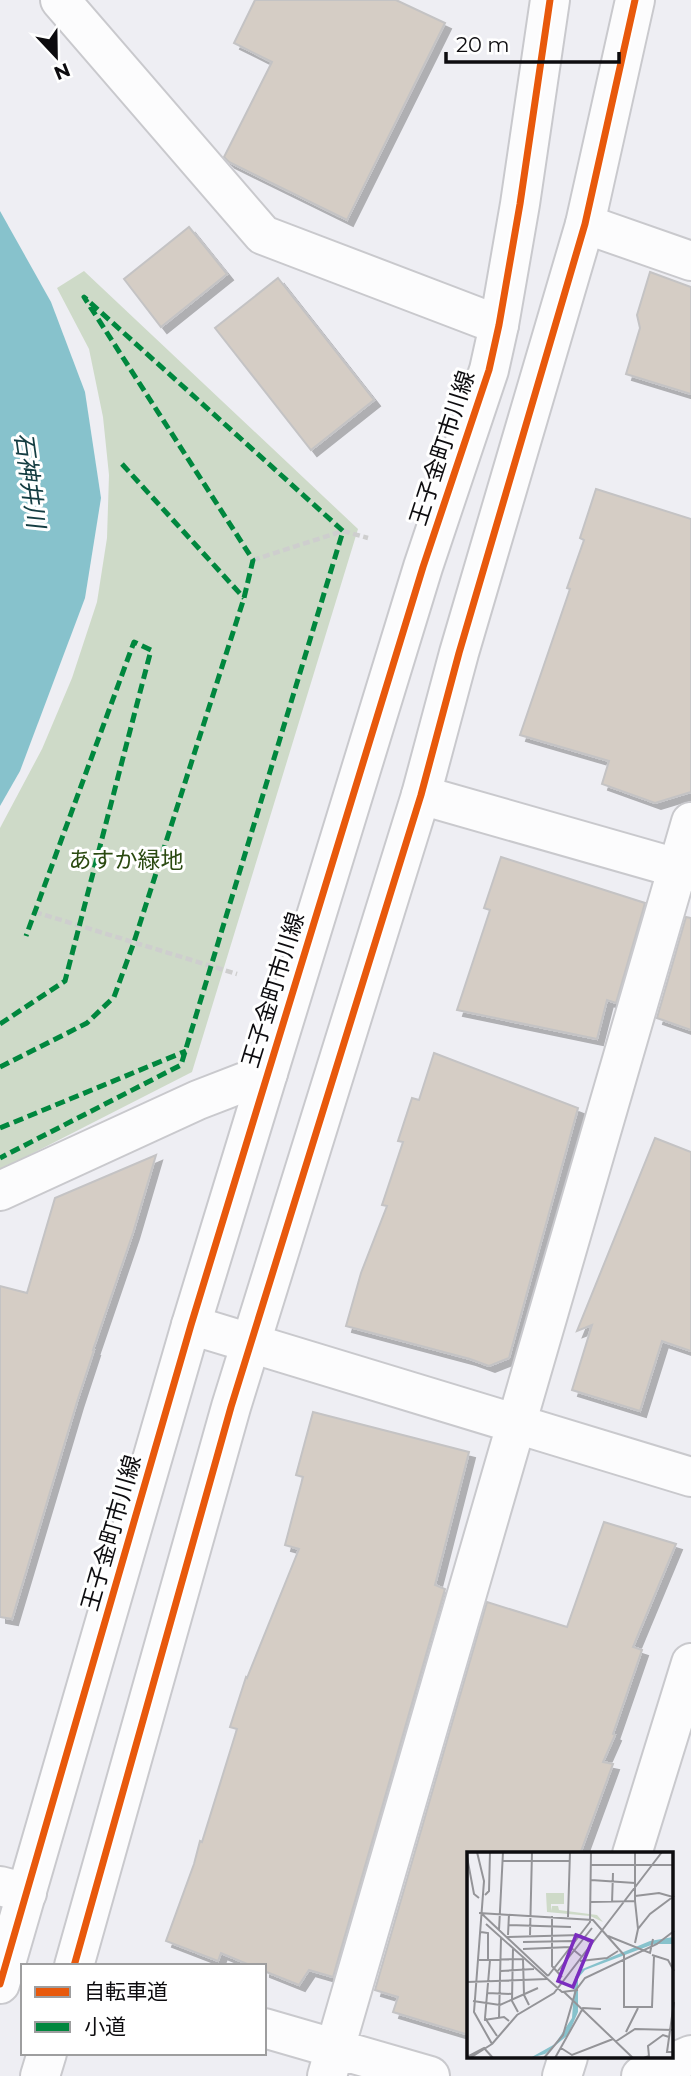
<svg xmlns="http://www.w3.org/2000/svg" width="691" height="2076" font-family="Montserrat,'Noto Sans JP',sans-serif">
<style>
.green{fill:#cedac8}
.water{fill:#87c2cc}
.building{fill:#d5cdc5;stroke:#c4c3c4;stroke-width:2;filter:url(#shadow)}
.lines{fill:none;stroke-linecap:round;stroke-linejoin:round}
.minor-casing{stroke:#c9c9cd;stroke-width:42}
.major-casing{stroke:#c9c9cd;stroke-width:42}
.path{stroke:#cecece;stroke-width:4.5;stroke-dasharray:7 3.5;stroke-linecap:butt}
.minor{stroke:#fcfcfd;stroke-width:38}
.major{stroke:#fcfcfd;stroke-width:38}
.quiet{stroke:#00873e;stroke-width:5;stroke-dasharray:10 5;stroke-linecap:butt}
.cycleway-casing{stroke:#fff;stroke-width:11}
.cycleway{stroke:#e8590c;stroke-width:7}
.labels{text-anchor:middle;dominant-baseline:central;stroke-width:6;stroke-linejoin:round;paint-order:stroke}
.street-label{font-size:23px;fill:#0d0c0f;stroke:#fff}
.park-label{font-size:23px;fill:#2b4a11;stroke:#fff}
.water-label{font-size:24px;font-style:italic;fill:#143d42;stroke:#fff}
.inset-road{fill:none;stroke:#949498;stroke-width:2}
.view{fill:#7b2cbf;fill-opacity:0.15;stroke:#7b2cbf;stroke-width:3.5}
.inset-edge{fill:none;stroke:#0d0c0f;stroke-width:3.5}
</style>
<defs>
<filter id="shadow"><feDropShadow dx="6" dy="6" stdDeviation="0" flood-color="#0004"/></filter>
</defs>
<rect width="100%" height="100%" fill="#eeeef3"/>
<!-- green -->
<path class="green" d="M84 271 358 529 192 1072 0 1170V828L42 749 72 678 97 602 107 538 109 475 103 417 89 349 57 288Z"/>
<!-- water -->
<path class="water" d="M0 211 51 302 85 392 101 498 85 598 20 771 0 806Z"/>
<!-- building -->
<path class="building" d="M255 0H396L445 23 347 220 229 162 224 157 272 62 234 43Z
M189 227 227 274 161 327 124 279Z
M650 272 691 287V394L626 374 640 328 637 315Z
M278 278 374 400 311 450 215 328Z
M596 489 691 519V792L655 803 602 784 609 761 520 735 570 589 567 588 584 540 580 538Z
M501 857 645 903 616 1003 607 1000 597 1039 457 1010 490 910 484 908Z
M686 917 691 918V1030L657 1018Z
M434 1053 578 1108 509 1358 489 1366 470 1359 346 1326 361 1273 387 1206 382 1205 403 1142 398 1141 412 1098 419 1100Z
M655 1138 691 1152V1351L662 1341 640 1411 572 1390 592 1325 577 1331Z
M156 1155 133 1233 93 1350H94L77 1402 12 1619 0 1617V1286L27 1293 55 1198Z
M313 1412 469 1452 435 1585 445 1589 333 1977 309 1970 299 1985 264 1971V1966H252L221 1953 218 1961 166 1941 194 1864 200 1841 202 1842 237 1729 230 1727 246 1677 247 1678 299 1549 285 1545 303 1477 296 1475Z
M604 1522 676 1544 633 1647 642 1650 613 1734 615 1735 603 1762 613 1764 580 1854H469V2035L393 2012 398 1997 375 1990 487 1602 567 1627Z"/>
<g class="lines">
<defs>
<path id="minor" d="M60 0 263 235 499 325
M585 224 691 261
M421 795 691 872
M0 1191 198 1100 268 1073
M191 1325 691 1477
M632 1854 691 1663
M0 1886 27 1893
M264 2028 430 2076
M327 2076 691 822
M562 2076 568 2057
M641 2076 691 2055"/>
<path id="major" d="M74 1966 231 1407 421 795 459 653 585 224 635 0
M0 1984 191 1325 268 1073 423 567 489 370 499 325 520 204 550 0
M40 2076 47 2053"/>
</defs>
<!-- minor casing -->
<use href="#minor" class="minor-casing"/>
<!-- major casing -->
<use href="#major" class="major-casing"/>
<!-- path -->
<path class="path" d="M253 560 343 531 368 538
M35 912 237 974"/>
<!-- minor -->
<use href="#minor" class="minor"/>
<!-- major -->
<use href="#major" class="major"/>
<!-- quiet -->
<path class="quiet" d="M122 464 244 598
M0 1024 65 981 151 650 134 642 26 936
M0 1067 87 1023 114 997 134 942 244 598 253 560 84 297 343 531 181 1065 0 1158
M0 1128 186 1051"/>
<defs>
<path id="cycleway" d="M74 1966 231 1407 421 795 459 653 585 224 635 0
M0 1984 191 1325 268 1073 423 567 489 370 499 325 520 204 550 0"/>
</defs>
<!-- cycleway casing -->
<use href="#cycleway" class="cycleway-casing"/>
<!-- cycleway -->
<use href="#cycleway" class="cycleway"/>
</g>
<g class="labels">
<!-- street labels -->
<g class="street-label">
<text transform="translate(442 448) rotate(-72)">王子金町市川線</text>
<text transform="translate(273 990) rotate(-73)">王子金町市川線</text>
<text transform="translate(111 1533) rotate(-74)">王子金町市川線</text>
</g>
<!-- park labels -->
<g class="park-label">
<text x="126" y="860">あすか緑地</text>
</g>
<!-- water labels -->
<g class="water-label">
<text transform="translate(30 480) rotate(82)">石神井川</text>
</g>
</g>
<!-- overview -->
<g transform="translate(467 1852)">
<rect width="206" height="206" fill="#eeeef3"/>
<path d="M79 41H97V52H84V59L85 54H91L92 58 130 63 136 70 123 64 80 60Z" fill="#cedac8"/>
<path d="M206 85V92H187L118 118 111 126V160L101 183 78 202 63 206 88 192 105 166 108 125 113 118 183 89Z" fill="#87c2cc"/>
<path class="inset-road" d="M0 5 7 42 12 46M36 9H103M124 13H207M124 28 168 31M18 43 22 39 23 0M168 44 192 41 206 45M168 49 171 77M124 50 168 49V0M145 51 146 21M12 61 126 68 157 103V155H185L187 104M14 61 81 124M85 64V114L95 125M101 65 103 0M19 72 95 140 111 138M42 73 104 75M32 78 36 0M14 80 21 81V108M41 83 42 62M63 83 65 0M141 84 183 101 186 87M40 85 113 83 122 90M56 90 107 89M168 91 171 77 183 62 207 44M46 96 45 149 51 160M56 97 103 95 114 104M185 103 201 108 207 119M56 107 57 143 62 153M12 108 56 107M23 108 18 166 30 184M113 109 140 106 151 99M34 119 67 117M90 120 125 76M81 124 123 70 124 0M0 130 80 127M97 140 166 206M20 141 46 142M6 149 33 153 71 136M207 150 200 200H207M32 166 34 86M17 168 37 165 42 169M159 180 171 156M148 190 168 177 207 178M25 192 50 163 87 141 195 0M94 196 105 203 146 187M0 205 17 196 26 206M3 206 25 192 7 160 17 29 10 0M77 206 96 183 109 138 118 126 190 92 207 79M88 206 116 156 134 157M177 206 182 204 181 194 196 183 202 185"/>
<path class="view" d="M109 83 125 89 106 135 91 129Z"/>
<rect width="206" height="206" class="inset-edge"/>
</g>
<!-- legend -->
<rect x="21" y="1964" width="245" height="91" fill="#ffffff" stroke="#9e9e9f" stroke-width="2"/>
<rect x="35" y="1987" width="35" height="10" fill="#e8590c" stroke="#9e9e9f" stroke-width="2"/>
<text x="84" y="1999" font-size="21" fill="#0d0c0f">自転車道</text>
<rect x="35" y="2022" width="35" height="10" fill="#00873e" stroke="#9e9e9f" stroke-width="2"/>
<text x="84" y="2034" font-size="21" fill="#0d0c0f">小道</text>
<!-- north arrow -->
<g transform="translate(56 56) rotate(158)" stroke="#ffffff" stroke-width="5" paint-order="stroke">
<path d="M0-5L12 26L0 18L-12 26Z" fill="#0d0c0f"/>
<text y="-10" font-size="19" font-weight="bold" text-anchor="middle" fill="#0d0c0f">N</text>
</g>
<!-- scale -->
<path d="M446 52v10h173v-10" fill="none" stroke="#0d0c0f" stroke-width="3.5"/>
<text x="456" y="52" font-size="21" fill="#0d0c0f" stroke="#ffffff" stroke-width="5" paint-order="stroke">20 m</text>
</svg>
